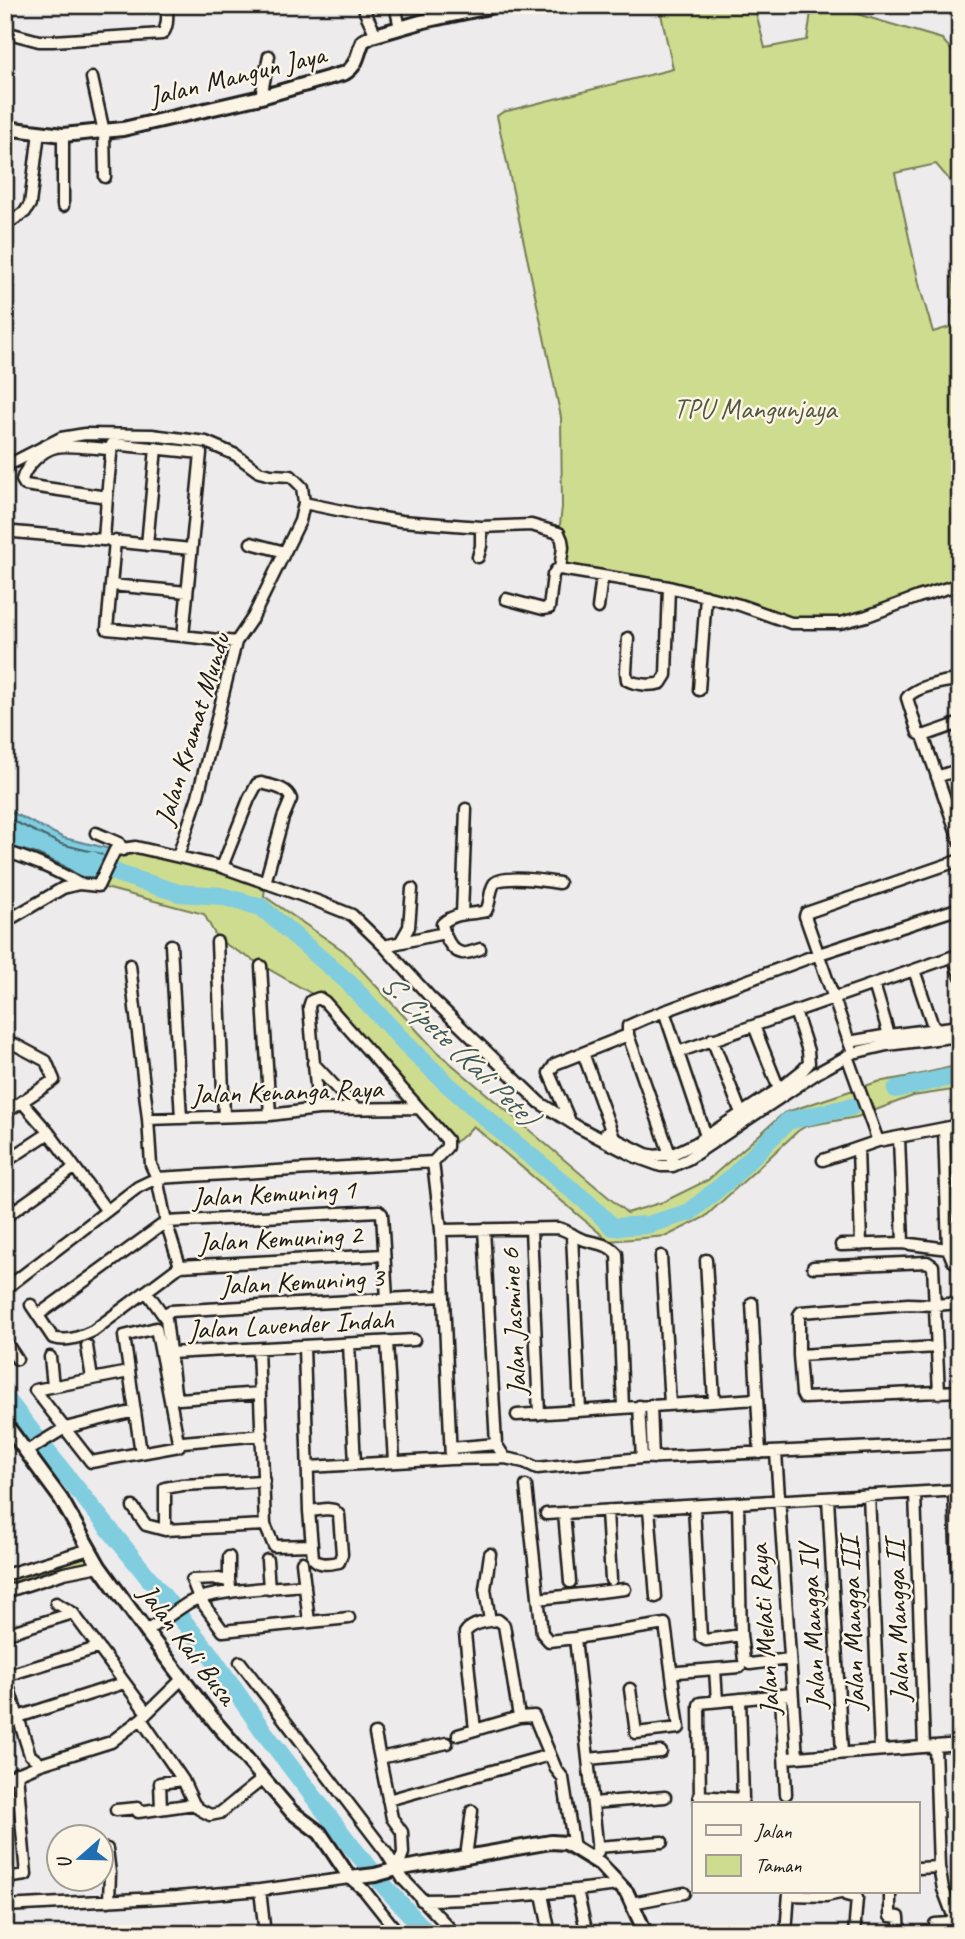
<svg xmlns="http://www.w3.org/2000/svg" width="965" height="1939" font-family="Caveat,sans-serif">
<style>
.green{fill:#cedc8f;stroke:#757c56;stroke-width:2}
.water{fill:#80cddf;stroke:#588691;stroke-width:2}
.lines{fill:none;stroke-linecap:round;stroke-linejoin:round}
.shore{stroke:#44636a;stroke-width:2}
.river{stroke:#80cddf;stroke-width:18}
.minor-casing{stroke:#1c1c1c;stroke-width:15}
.tertiary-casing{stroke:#1c1c1c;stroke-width:18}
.minor{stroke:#fcf5e5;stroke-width:10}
.tertiary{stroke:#fcf5e5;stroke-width:12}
.labels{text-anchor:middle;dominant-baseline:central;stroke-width:5;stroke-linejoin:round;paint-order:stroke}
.street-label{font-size:28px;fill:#1c1c1c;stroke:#fcf5e5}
.park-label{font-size:28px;fill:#51563e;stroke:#fcf5e5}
.water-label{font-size:30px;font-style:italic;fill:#3f5a60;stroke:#fcf5e5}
</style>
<rect width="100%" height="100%" fill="#eeebec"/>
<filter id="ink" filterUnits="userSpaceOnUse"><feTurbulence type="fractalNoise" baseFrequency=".0143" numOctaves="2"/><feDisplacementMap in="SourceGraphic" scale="14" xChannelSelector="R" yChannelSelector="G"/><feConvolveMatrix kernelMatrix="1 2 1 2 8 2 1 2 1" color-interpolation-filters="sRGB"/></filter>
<g filter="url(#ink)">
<!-- green -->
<path class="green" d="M659 5H754L765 48 807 40 812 5H826L942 39 960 60V316L951 313 959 191 936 164 895 173 920 288 933 332 960 324V586L867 616 791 623 740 605 560 569 559 533 562 507 561 417 497 116 503 112 673 69Z
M129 848 266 880 264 896 344 951 436 1051 627 1213 663 1202 708 1180 784 1113 877 1082 917 1075 960 1065V1089L913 1096 857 1117 806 1126 798 1131 705 1217 667 1236 609 1241 473 1126 465 1135 447 1147 319 998 218 940 204 914 98 886 115 850Z
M90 1549 99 1566 5 1592V1575Z"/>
<!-- water -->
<path class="water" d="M5 809 64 838 115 850 98 886 79 884 5 851Z"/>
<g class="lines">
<!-- shore -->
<path class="shore" d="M5 817 61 844 101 854 104 858 94 877H81L64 866 37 854 5 845"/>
<!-- river -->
<path class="river" d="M91 860 119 874 179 893 221 896 261 907 348 982 408 1046 445 1082 511 1140 588 1203 613 1227 647 1225 690 1212 732 1177 788 1121 851 1107
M896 1089 960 1075
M5 1397 53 1459 209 1653 264 1732 352 1847 387 1889 428 1934"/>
<defs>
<path id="minor" d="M395 5 400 28
M365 12 376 35
M5 32 39 41H53L162 34C169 27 167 14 167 5
M92 78 104 132 105 177
M261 97 269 56
M63 206V135
M5 225 25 212 30 204 39 132
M5 463 14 462 61 438 85 434 152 435 206 442 236 455 259 472 271 475 291 476 302 487 304 503 300 521 253 617 236 642 198 796 178 856
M107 497 112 444 201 453 183 636 236 642
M304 503 357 514 401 521 481 527 531 525 559 533 562 540 563 547 560 569 669 587 740 605 791 623H840L867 616 918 597 954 586H960
M14 532 104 540 107 497 25 485 22 480C25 467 42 450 56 447 67 444 99 449 111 449
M111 541 191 549
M115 541 107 629 183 636
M251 543 285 552
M147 545 156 448
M478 557 481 546V527
M111 585 187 592
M506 599 543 609 549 608 553 575 556 570 560 569
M598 608 602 576
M628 638 626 672 627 680C637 685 651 686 661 683L666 675 669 587
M960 681C947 680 914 687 907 698L918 733 923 736 960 842
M699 690 706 596
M923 736 960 723
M937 777 960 769
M96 833 119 843 123 850
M5 851C31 860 55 869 79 884
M222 867 249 799 257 784 261 783C271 786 287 787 291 799L283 818 265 883
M462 914 466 809
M5 922 63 888 79 884 98 886 115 850 136 847 222 867 317 901 352 915 384 946 430 997 540 1103 578 1127 636 1157 661 1166H673L688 1159 817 1073 853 1053 887 1045 960 1036
M401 941 409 927 412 889
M217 942 224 1116
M171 945 181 1118
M384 946 444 933
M480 949C474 951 467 954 462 953 450 951 444 934 442 924 454 912 471 915 486 911 491 902 489 892 494 884 500 874 547 881 559 883
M953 957 960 975
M130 965 148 1119
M261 966 270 1115
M914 970 934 1029
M874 984 889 1035
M664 1011 706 1136
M754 1026 779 1089
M628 1035 672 1160
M712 1039 741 1113
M849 1042 889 1035 960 1026
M5 1051 14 1044 46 1061 54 1080 5 1113
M678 1052 960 954
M583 1053 615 1141
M853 1053 805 916 806 913 960 860
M847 1056 878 1141
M313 1063 356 1109
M22 1102 49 1133 107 1211
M318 1109 309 1007 311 1001 319 998 325 1002 419 1108
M567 1120 569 1119 549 1073 555 1064 628 1035V1026L646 1018 819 954 960 908
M944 1128 948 1249 953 1261 960 1264
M605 1134 646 1154 655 1156 675 1153 696 1143 779 1089 803 1070 809 1063 808 1051 795 1011
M899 1137 903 1243
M858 1148 861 1245
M823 1160 878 1141 960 1125
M5 1162 49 1133
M5 1217 74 1168
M484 1229 496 1444
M531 1229 539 1414
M441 1230 558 1228C567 1230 572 1235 579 1238 592 1244 608 1242 617 1254L623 1407
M572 1234 580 1410
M841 1245 903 1243 948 1249
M661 1256 670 1404
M706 1260 714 1401
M180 1266 166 1222 157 1178 151 1165 148 1119 270 1115 318 1109 419 1108 447 1140V1147L433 1162
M180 1266 383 1255
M813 1267 927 1262 933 1266 939 1393
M5 1289 138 1187 157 1178 433 1162 441 1230 451 1459 308 1467
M147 1292 166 1319 175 1392 179 1399 260 1393
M752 1303 760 1453
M960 1303 935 1305 908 1304 801 1312 799 1315V1355L802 1394 804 1398 960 1391
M31 1305 53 1338C68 1342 80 1337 93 1331L180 1266
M38 1315 166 1222 379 1211 382 1214 387 1299
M164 1315 170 1311 443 1296
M5 1341 17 1359
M387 1342 394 1462
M349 1344 355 1464
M87 1346 92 1379
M304 1347 309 1511 313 1558C319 1566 330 1564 339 1562L342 1554 339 1515 334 1510 327 1509 309 1511
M258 1349 265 1525 274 1546 312 1545
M170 1353 414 1340
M799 1355 937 1347
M50 1357 53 1386
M129 1372 35 1390 91 1462 179 1446 156 1328 124 1336 141 1453
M651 1405 653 1458
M639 1406 642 1458
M517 1415 757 1399
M183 1442 262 1435
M451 1448 496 1444 505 1458 451 1459
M27 1451 65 1428 135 1411
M776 1453 797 1757
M505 1458 524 1462 537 1468 642 1458 960 1443
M264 1481 182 1485 165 1488V1530L265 1525
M526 1486 542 1633 549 1641 575 1638
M954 1491 957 1569
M915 1493 924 1747
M869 1495 880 1750
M828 1498 842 1753
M738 1503 741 1635 744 1660 750 1664 789 1659
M694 1506 701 1637 706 1640 741 1635
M133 1507 146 1525 165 1530
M649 1508 656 1597
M607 1511 611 1580
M564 1513 570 1582
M546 1514 960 1490
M229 1557V1581
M267 1560 269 1589
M302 1562 309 1622
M5 1575 90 1549
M5 1592 64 1573 99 1566
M231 1592 229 1581 218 1579 192 1580 199 1598C233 1589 270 1588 305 1585
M538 1599 625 1589
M56 1603 73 1613 147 1713
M959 1611 960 1617
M490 1621 485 1589 490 1554
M146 1631 188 1603 199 1598 223 1631 349 1618
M5 1634 73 1613
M240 1662 385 1851 403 1879 455 1934
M715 1669 740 1667
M678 1672 715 1669 717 1701
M5 1676 30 1755 41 1764
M5 1676 97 1648
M781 1695 786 1794
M18 1717 124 1683
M141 1719 183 1780 194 1804 199 1809 210 1815 220 1813 264 1778
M475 1730 465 1633C470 1624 487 1621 498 1620L504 1625 519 1717
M375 1734 392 1818 402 1832 403 1853 397 1869
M458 1735 519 1717 534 1716 556 1769 563 1778 574 1848
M935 1746 939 1867 943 1889 954 1918
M380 1758 447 1743
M785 1758 960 1744
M588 1759 661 1752
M5 1779 41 1764 111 1742 141 1719 182 1679
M699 1796 743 1799 740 1699
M5 1800 19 1797
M388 1800 550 1755
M593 1803 665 1797
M700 1804 699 1705 700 1703 792 1694
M161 1808 160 1783 183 1780
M116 1810 138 1808V1812L194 1804
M597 1847 662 1842
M107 1849 110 1873 109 1901
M466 1857 472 1811
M591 1857 598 1852 575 1638 665 1624 679 1728 636 1733 630 1689
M918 1868 939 1867
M5 1878 26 1875 17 1773
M260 1890 265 1934
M577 1890 587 1934
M844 1892 846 1895 857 1898 854 1934
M890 1892V1916L899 1917 900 1934
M542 1894 550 1934
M789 1895 826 1896 845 1892
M421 1900C488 1900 552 1893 618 1885
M632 1903 684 1893
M5 1906 177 1897 260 1890 350 1878 364 1890 395 1929
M935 1924 950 1923 951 1921H953L956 1918
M735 1934V1932
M786 1934 789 1892"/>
<path id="tertiary" d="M5 128 63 135 123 129 261 97 345 73C358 65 357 54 363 41L372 36 424 21 499 5
M5 1423 61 1499 99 1566 146 1631 216 1723 292 1812 320 1833 350 1878 375 1875 397 1869 551 1842 566 1843 600 1864 627 1893 646 1934"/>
</defs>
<!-- minor casing -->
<use href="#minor" class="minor-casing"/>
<!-- tertiary casing -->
<use href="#tertiary" class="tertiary-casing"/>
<!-- minor -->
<use href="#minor" class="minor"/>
<!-- tertiary -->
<use href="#tertiary" class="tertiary"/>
</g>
</g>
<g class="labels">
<!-- street labels -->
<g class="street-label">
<text transform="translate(237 75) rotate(-14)">Jalan Mangun Jaya</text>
<text transform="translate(192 729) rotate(-73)">Jalan Kramat Mundu</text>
<text transform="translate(287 1091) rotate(-2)">Jalan Kenanga Raya</text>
<text transform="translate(274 1193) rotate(-3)">Jalan Kemuning 1</text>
<text transform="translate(280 1238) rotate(-3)">Jalan Kemuning 2</text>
<text transform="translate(302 1281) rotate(-3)">Jalan Kemuning 3</text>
<text transform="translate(513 1322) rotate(-93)">Jalan Jasmine 6</text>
<text transform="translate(291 1324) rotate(-3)">Jalan Lavender Indah</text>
<text transform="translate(897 1621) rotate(-92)">Jalan Mangga II</text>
<text transform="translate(852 1624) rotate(-92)">Jalan Mangga III</text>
<text transform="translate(812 1627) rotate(-93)">Jalan Mangga IV</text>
<text transform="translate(764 1630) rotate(-94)">Jalan Melati Raya</text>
<text transform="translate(188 1644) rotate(53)">Jalan Kali Busa</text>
</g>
<!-- park labels -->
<g class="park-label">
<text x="755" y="408">TPU Mangunjaya</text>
</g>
<!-- water labels -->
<g class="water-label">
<text transform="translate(459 1049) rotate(44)">S. Cipete (Kali Pete)</text>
</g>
</g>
<!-- margin -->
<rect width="965" height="1939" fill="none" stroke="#fcf5e5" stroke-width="28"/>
<rect x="14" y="14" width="937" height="1911" fill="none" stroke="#1c1c1c" stroke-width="2.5" filter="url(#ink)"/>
<!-- legend -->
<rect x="692" y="1802" width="228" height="91" fill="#fcf5e5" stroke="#a29e95" stroke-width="2"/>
<rect x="706" y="1825" width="35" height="10" fill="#fcf5e5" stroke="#a29e95" stroke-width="2"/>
<text x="755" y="1838" font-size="21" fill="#1c1c1c">Jalan</text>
<rect x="706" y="1855" width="35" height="21" fill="#cedc8f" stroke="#a29e95" stroke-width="2"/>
<text x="755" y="1872" font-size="21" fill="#1c1c1c">Taman</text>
<!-- north arrow -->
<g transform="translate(80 1858) rotate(250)"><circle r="33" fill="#fcf5e5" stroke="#a29e95" stroke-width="2"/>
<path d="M0-5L12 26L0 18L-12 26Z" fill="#1f6fb2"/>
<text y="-10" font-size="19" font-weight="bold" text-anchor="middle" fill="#1c1c1c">U</text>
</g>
</svg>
